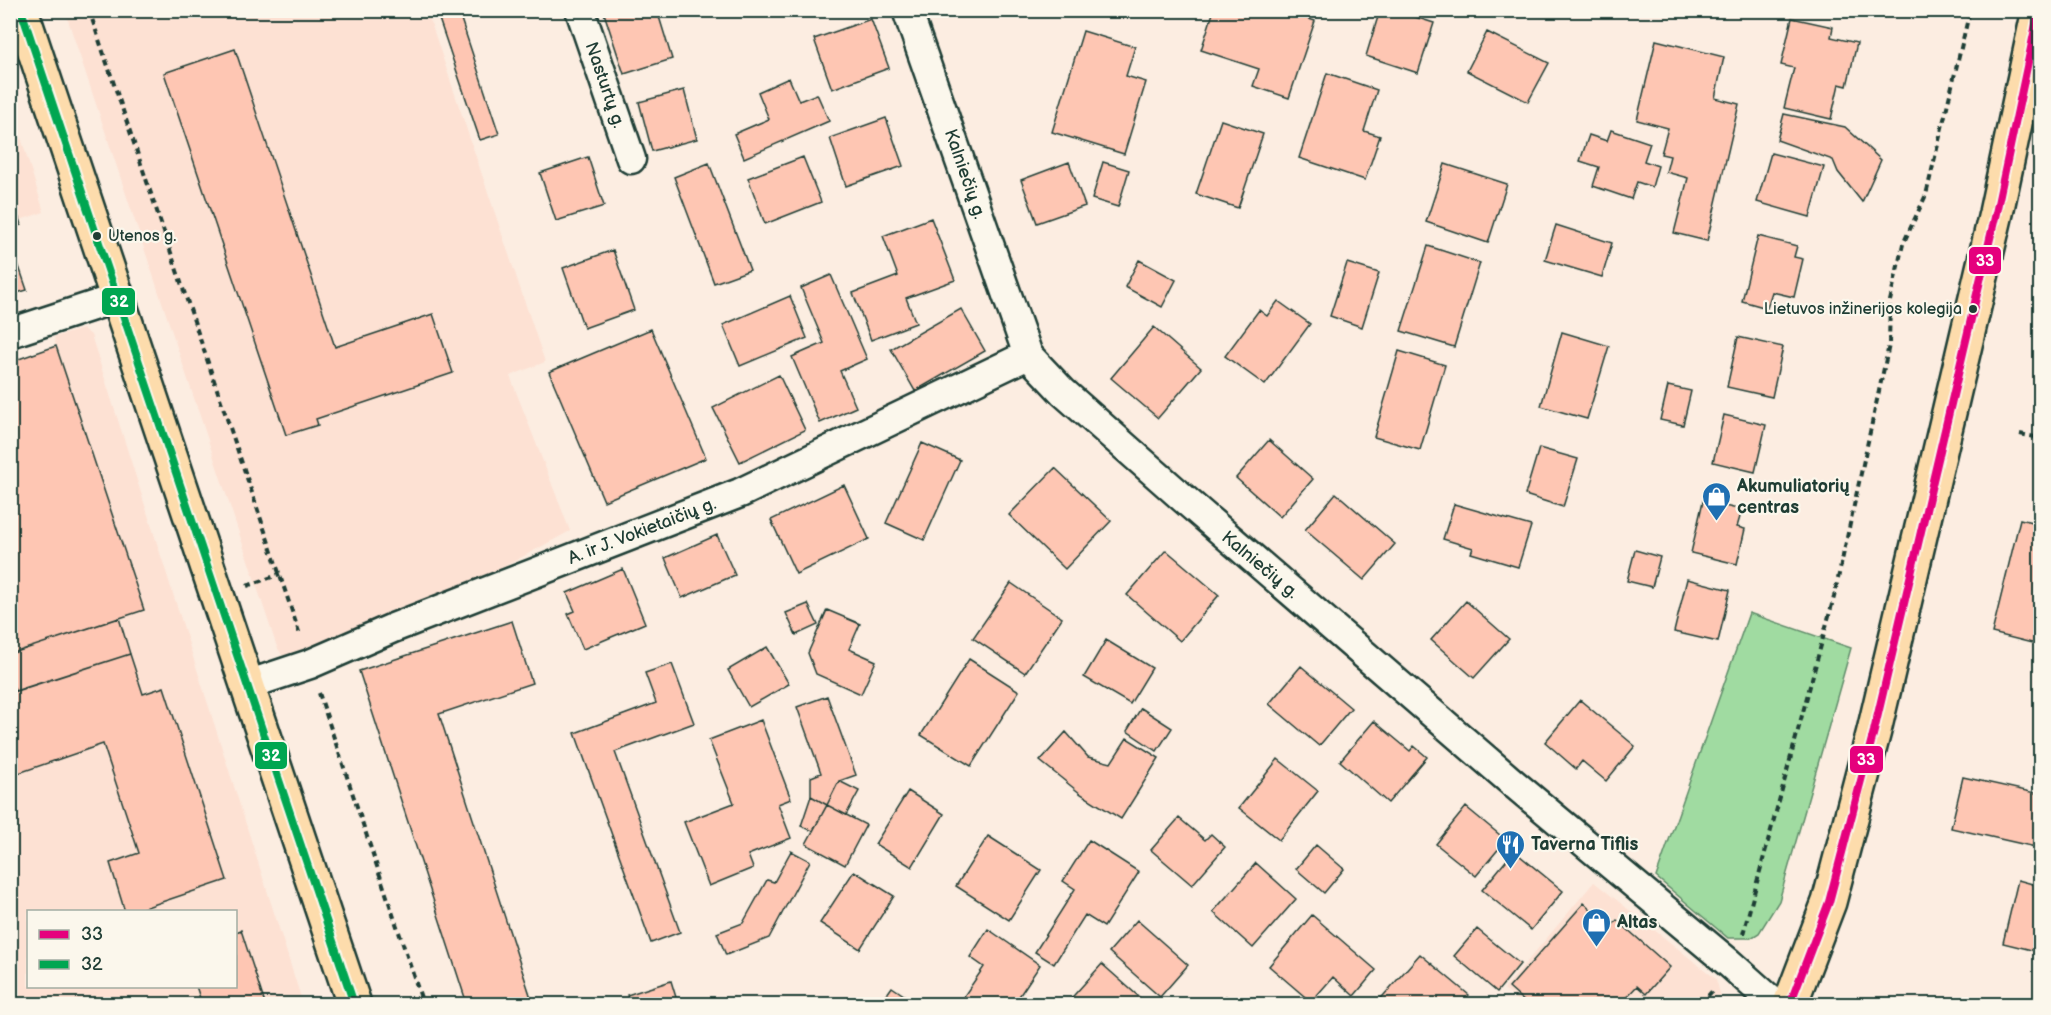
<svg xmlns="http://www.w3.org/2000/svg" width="2051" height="1015" font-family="'Balsamiq Sans',sans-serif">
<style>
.built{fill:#fde1d3;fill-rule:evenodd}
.green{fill:#a0dba1;stroke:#608c6a;stroke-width:1.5}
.building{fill:#fec6b3;stroke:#1f3d34;stroke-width:1.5}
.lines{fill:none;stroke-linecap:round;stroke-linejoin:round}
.minor-casing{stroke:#1f3d34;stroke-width:33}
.primary-casing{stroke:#1f3d34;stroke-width:38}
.path{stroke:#1f3d34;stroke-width:4;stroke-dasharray:6 4.5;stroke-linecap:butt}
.minor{stroke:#fbf7ec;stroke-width:28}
.primary{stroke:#fddcac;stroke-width:33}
.bus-1-casing{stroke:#fbf7ec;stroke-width:12}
.bus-2-casing{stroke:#fbf7ec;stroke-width:12}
.bus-1{stroke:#e5007d;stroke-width:8}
.bus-2{stroke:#00a651;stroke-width:8}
.bus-dot{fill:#1f3d34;stroke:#fbf7ec;stroke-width:2}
.labels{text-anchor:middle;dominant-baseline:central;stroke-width:4.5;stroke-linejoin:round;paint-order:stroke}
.bus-label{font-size:16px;fill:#1f3d34;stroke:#fbf7ec;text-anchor:start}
.street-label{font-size:18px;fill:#1f3d34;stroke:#fbf7ec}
.poi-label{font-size:18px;font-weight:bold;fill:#1f3d34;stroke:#fbf7ec;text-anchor:start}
.line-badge{stroke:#fbf7ec;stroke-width:2}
.badge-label{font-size:16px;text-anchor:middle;font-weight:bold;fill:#fff}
</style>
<rect width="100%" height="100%" fill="#fcede1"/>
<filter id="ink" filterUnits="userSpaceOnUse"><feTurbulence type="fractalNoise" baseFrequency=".0167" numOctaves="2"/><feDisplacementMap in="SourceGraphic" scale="12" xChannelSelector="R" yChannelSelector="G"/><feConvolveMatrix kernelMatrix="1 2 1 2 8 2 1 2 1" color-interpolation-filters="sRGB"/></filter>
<g filter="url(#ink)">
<!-- built -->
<path class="built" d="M65 11H427L545 362 510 376 570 531 463 589 291 658 282 655 277 647Z
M10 102 44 212 11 223H10Z
M83 329 91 335 303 1004H11L10 362 56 346 54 337ZM28 912H236V986H28Z
M1594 882 1716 979 1721 997 1720 1004H1521L1504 989Z"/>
<!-- green -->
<path class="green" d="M1749 613 1851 648 1779 901 1759 933 1751 938H1728L1656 877Z"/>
<!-- building -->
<path class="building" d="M436 10H458L499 134 480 140Z
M603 10H657L672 59 624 74Z
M1214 10H1282L1315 21 1289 98 1253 86 1259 69 1201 50Z
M1380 10H1393L1434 23 1418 73 1366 56Z
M1792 18 1833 27 1831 37 1857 43 1847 86 1839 84 1831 119 1784 108 1794 68 1781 65Z
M871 19 889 68 832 89 814 39Z
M1083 31 1135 47 1126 76 1146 82 1124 154 1052 132Z
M1487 32 1549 63 1528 102 1467 71Z
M1656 40 1724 57 1715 98 1739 104 1707 241 1674 233 1688 178 1666 172 1670 156 1661 154 1668 128 1637 120Z
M235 49 335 347 433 314 453 373 316 419 318 425 286 435 164 73Z
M1327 73 1377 90 1364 131 1380 136 1365 180 1299 158Z
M789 78 799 101 817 94 829 121 744 158 734 134 769 119 758 92Z
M684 90 697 139 652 151 639 102Z
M1784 114 1845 127 1881 160 1862 202 1838 172 1833 160 1777 140Z
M886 118 903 166 846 186 830 138Z
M1221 120 1263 134 1238 208 1196 194Z
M1611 130 1650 143 1644 161 1658 166 1652 187 1637 182 1631 199 1593 186 1599 167 1580 161 1589 135 1607 141Z
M1771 153 1824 167 1810 217 1757 202Z
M588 157 604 206 556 221 540 173Z
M803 157 821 202 765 224 748 178Z
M1069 162 1085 206 1037 223 1021 180Z
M1103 162 1129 170 1118 207 1092 199Z
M709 163 750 270 714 283 674 177Z
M1445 164 1507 184 1488 243 1426 222Z
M16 209 21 225 10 229V211Z
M931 218 955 280 906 298 916 323 871 340 853 293 898 276 883 236Z
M1556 225 1612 243 1602 277 1545 260Z
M1758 236 1797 246 1794 257 1803 259 1794 297 1772 292 1767 308 1742 301Z
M10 240 27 290 10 295Z
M1428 246 1480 263 1454 347 1401 331Z
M613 250 634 310 584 328 563 268Z
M1139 260 1176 280 1162 307 1125 287Z
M1347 263 1379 273 1362 327 1330 316Z
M831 275 867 359 840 371 856 407 820 423 792 357 824 343 801 288Z
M790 296 807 338 740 366 723 325Z
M1278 301 1310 324 1265 385 1225 356 1259 310 1267 316Z
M961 309 985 351 915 391 891 349Z
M1154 327 1201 368 1158 418 1111 378Z
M651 329 706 458 604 501 549 372Z
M1562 332 1609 346 1587 419 1541 406Z
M1738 337 1783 347 1772 397 1727 387Z
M56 346 144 610 10 654V362Z
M1399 351 1445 365 1420 450 1374 437Z
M779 375 805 430 740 462 713 408Z
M1668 386 1691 391 1683 425 1660 420Z
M1724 415 1766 425 1755 472 1713 462Z
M1269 440 1313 479 1280 517 1236 478Z
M922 443 960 460 924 540 886 523Z
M1539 448 1578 459 1563 507 1525 495Z
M1055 468 1111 521 1065 569 1009 515Z
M844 485 869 539 796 574 771 520Z
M1336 493 1395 544 1364 580 1305 530Z
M1703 501 1742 510 1737 527 1745 529 1737 564 1691 553Z
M1454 504 1531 526 1518 567 1471 553 1473 548 1443 539Z
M2020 519 2040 524V645L1992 633Z
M717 535 735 575 682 598 665 558Z
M1166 550 1219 595 1180 641 1127 595Z
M1635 550 1660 557 1652 587 1627 581Z
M623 569 645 623 583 649 568 614 575 611 567 593Z
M1687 579 1730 590 1718 642 1674 632Z
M1011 583 1062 618 1025 673 973 638Z
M1466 601 1509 639 1474 678 1431 640Z
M808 604 818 625 796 635 786 613Z
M827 610 860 624 849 649 876 661 861 694 816 674 808 653Z
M119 618 130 654 15 691 10 677V654Z
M512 621 532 683 439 714 533 1004H467L359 671Z
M1106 640 1152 668 1130 704 1084 677Z
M767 647 789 684 749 707 728 670Z
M130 654 143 694 164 687 227 880 132 912H125L110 863 139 853 103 744 10 776V693Z
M969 659 1019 691 971 766 921 735Z
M672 664 694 723 615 752 680 932 651 943 575 733 656 703 645 673Z
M1301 666 1351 708 1319 746 1269 704Z
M827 696 856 775 839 781 827 805 811 796V777L821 773 797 707Z
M1580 700 1635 746 1606 781 1582 761 1576 769 1545 742Z
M1141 708 1172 728 1157 751 1127 731Z
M761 720 791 799 778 804 791 838 748 855 753 868 709 886 684 822 734 803 709 740Z
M1374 721 1410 751 1414 746 1427 757 1388 803 1340 761Z
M1066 732 1088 757 1111 763 1127 738 1159 758 1121 819 1081 794 1040 761Z
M1278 759 1318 791 1279 840 1239 808Z
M1963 777 2040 794V848L1951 828Z
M839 781 859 791 846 815 827 805Z
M908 791 944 814 912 867 875 844Z
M811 796 827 805 813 831 801 826Z
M827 805 866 825 845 865 806 844Z
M1466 807 1506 840 1476 876 1436 844Z
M1179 818 1205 840 1211 834 1225 847 1192 885 1151 850Z
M988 836 1041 870 1009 920 956 886Z
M1089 840 1139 872 1104 927 1085 915 1054 964 1035 952 1075 889 1063 881Z
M1316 845 1344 869 1324 893 1296 869Z
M791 851 810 861 769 938 726 955 717 933 743 923 767 880 774 882Z
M1514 851 1563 891 1531 930 1482 890Z
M1256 863 1296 899 1253 948 1213 912Z
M854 871 894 896 860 949 820 923Z
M2018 880 2040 886V952L2003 943Z
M1584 903 1611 927 1617 920 1670 967 1646 994 1637 986 1620 1004H1527L1509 988Z
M1312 915 1376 970 1354 996 1333 977 1311 1002 1269 966Z
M1137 920 1188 965 1160 997 1109 952Z
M988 929 1040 965 1014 1004H976L964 996 984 967 970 957Z
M1477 929 1520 964 1497 992 1454 956Z
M241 930 265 1004H202L196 986H236V932Z
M1420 954 1469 995 1461 1004H1376Z
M1102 964 1147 1004H1066Z
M671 981 678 1004H629L627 995Z
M892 987 917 1004H880Z
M1226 996 1236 1004H1219Z"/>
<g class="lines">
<defs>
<path id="minor" d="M580 10 631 159
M907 10 1028 355 1063 392 1183 498 1513 783 1729 963 1775 1004
M10 333 117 298
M247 685 310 664 393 628 740 493 1028 355"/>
<path id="primary" d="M21 10 354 1004
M1790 1004 1829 902 1874 731 1996 213 2039 10"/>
</defs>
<!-- minor casing -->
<use href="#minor" class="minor-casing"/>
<!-- primary casing -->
<use href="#primary" class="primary-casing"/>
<!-- path -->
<path class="path" d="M89 10 300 635
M2020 434 2040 438
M247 586 280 574
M319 693 423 1004
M1743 934 1834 597 1889 345 1890 301 1903 244 1926 195 1970 10
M1701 1004 1713 990"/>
<!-- minor -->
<use href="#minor" class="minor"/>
<!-- primary -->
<use href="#primary" class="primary"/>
<defs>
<path id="bus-1" d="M1790 1004 1829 902 1874 731 1996 213 2039 10"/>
<path id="bus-2" d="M21 10 354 1004"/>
</defs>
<!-- bus-1 casing -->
<use href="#bus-1" class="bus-1-casing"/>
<!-- bus-2 casing -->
<use href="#bus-2" class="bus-2-casing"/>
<!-- bus-1 -->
<use href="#bus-1" class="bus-1"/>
<!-- bus-2 -->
<use href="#bus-2" class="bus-2"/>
</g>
</g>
<!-- icons -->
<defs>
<symbol id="shop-pin" viewBox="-11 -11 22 30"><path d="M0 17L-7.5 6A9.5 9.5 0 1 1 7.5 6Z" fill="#1f6fb2" stroke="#fbf7ec"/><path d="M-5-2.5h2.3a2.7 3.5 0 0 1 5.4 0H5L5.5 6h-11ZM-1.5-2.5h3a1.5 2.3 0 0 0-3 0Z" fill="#fff"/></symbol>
<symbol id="restaurant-pin" viewBox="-11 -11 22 30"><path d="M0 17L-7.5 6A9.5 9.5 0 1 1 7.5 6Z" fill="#1f6fb2" stroke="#fbf7ec"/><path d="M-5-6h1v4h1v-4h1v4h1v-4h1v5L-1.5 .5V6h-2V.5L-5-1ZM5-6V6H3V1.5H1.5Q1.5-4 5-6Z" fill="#fff"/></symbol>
</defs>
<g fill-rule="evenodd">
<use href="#shop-pin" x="1700" y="480" width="33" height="45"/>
<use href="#restaurant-pin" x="1494" y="828" width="33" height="45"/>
<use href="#shop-pin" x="1580" y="906" width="33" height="45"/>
</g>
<!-- markers -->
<g class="bus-dot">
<circle cx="97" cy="236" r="5"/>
<circle cx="1973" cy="309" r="5"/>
</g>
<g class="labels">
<!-- bus labels -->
<g class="bus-label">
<text x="108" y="236">Utenos g.</text>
<text x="1962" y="309" text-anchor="end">Lietuvos inžinerijos kolegija</text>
</g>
<!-- street labels -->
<g class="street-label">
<text transform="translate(605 85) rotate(71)">Nasturtų g.</text>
<text transform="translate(965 174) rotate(71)">Kalniečių g.</text>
<text transform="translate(642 531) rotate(-21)">A. ir J. Vokietaičių g.</text>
<text transform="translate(1260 565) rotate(40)">Kalniečių g.</text>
</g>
<!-- poi labels -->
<g class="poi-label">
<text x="1737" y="486">Akumuliatorių<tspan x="1737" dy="21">centras</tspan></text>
<text x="1531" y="844">Taverna Tiflis</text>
<text x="1617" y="922">Altas</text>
</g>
</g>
<g class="line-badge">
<rect x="1968" y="246" width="34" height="29" rx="6" fill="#e5007d"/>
<rect x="101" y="287" width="35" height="29" rx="6" fill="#00a651"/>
<rect x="254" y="741" width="34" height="29" rx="6" fill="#00a651"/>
<rect x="1849" y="745" width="35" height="29" rx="6" fill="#e5007d"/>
</g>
<g class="badge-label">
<text x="1985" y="266">33</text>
<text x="119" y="307">32</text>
<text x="271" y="761">32</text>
<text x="1866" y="765">33</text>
</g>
<!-- margin -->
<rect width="2051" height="1015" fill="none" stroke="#fbf7ec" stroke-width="36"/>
<rect x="18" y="18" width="2015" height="979" fill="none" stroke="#1f3d34" stroke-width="2" filter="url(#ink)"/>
<!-- legend -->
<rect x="27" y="910" width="210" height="78" fill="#fbf7ec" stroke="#a3ada2" stroke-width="1.5"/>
<rect x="39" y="930" width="30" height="9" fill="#e5007d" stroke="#a3ada2" stroke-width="1.5"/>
<text x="81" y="940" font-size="18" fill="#1f3d34">33</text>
<rect x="39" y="960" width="30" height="9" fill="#00a651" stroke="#a3ada2" stroke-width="1.5"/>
<text x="81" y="970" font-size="18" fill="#1f3d34">32</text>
</svg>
